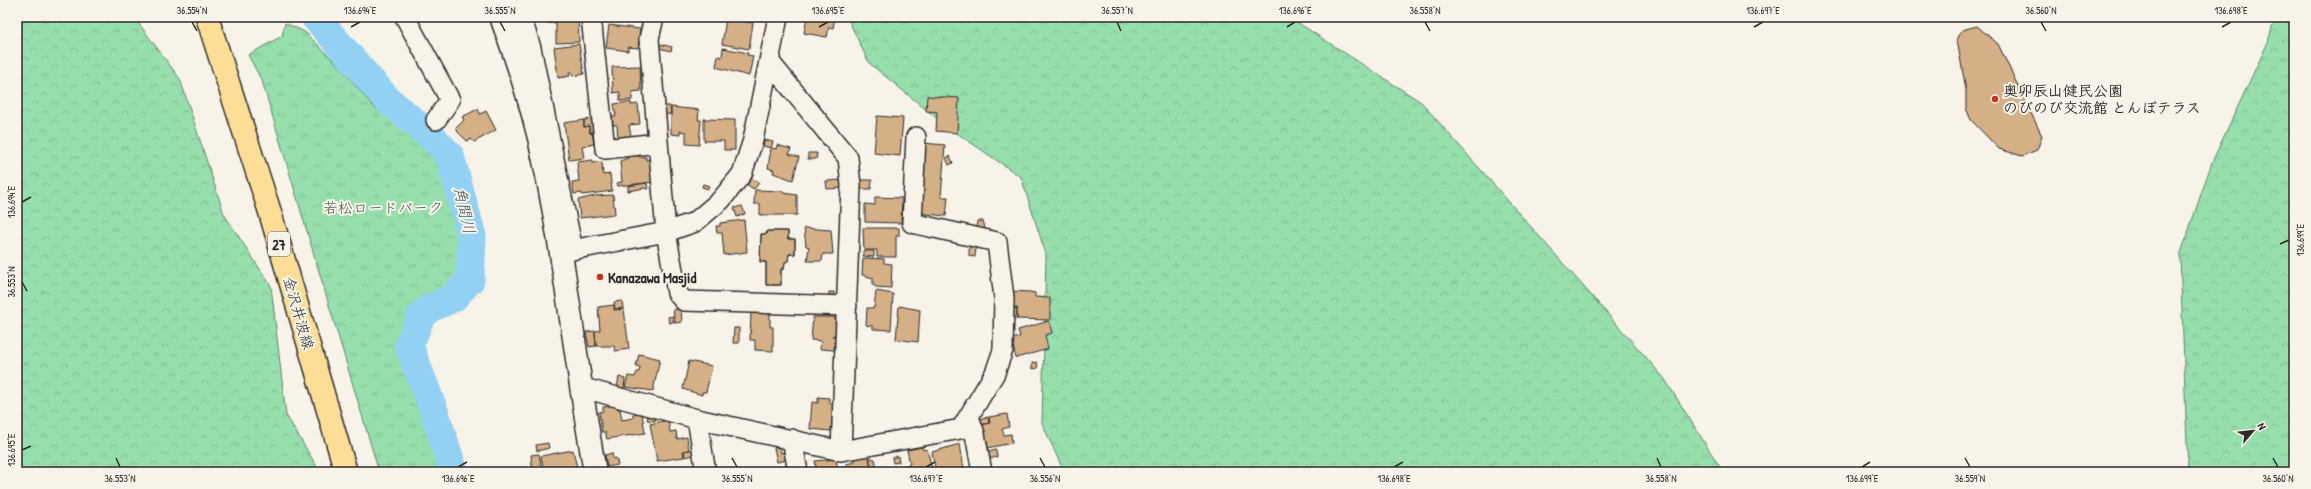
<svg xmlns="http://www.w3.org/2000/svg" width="2311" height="489" font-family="'Patrick Hand','Klee One',sans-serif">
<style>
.forest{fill:url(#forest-crowns);stroke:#60846c}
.park{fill:url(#park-tufts);stroke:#60846c}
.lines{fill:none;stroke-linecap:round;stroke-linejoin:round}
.river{stroke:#93d1f4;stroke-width:29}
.building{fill:#d5b087;stroke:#2b2b2b}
.minor-casing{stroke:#2b2b2b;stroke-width:22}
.tertiary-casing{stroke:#2b2b2b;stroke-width:25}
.primary-casing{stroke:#2b2b2b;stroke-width:25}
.minor{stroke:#f7f3e8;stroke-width:19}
.tertiary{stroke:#f7f3e8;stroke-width:22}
.primary{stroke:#fede96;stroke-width:22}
.ticks{fill:none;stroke:#2b2b2b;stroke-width:1.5}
.poi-dot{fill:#c8321e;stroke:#f7f3e8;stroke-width:1.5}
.labels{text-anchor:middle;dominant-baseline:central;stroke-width:4;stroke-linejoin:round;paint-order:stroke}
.shield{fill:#f7f3e8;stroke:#686764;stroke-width:1}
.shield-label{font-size:14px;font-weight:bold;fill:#2b2b2b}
.poi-label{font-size:15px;font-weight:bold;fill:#2b2b2b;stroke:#f7f3e8;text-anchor:start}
.park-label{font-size:15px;fill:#46584b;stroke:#f7f3e8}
.street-label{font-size:15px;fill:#2b2b2b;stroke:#f7f3e8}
.water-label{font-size:16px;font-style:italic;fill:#45545d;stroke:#f7f3e8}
.neatline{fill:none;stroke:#2b2b2b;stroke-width:1.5}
.ticks-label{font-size:10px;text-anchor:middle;fill:#2b2b2b}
</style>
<defs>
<pattern id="forest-crowns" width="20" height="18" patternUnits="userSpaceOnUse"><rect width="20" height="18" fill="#96deac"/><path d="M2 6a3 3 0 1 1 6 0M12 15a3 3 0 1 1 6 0" fill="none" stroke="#81bf94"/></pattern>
<pattern id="park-tufts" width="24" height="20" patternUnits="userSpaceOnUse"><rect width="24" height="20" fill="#96deac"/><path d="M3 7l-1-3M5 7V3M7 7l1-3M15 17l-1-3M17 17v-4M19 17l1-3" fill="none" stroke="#81bf94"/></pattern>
</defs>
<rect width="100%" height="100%" fill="#f7f3e8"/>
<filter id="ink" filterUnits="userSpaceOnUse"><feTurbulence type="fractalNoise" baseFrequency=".025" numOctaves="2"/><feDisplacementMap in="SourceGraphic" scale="8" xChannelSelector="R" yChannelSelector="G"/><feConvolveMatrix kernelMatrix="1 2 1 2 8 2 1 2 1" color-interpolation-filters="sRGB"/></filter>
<g filter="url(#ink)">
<!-- forest -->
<path class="forest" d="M17 17H134L180 79 224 214 271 286 286 415 320 472H17Z
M847 17H1289L1421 102 1664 378 1723 472H1064L1042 423 1046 255 1021 177 945 125 869 63Z
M2275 17H2294V472H2188L2180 256 2212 162 2268 42Z"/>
<!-- park -->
<path class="park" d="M285 23 305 32 340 67 374 107 398 124 432 137 450 156 472 236 470 280 453 298 430 308 421 316 409 346 441 472H379L262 81 248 55 282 36Z"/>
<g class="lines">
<!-- river -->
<path class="river" d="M315 17 388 100 432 137 450 156 472 236 470 280 453 298 430 308 421 316 409 346 434 411 454 472"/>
</g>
<!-- building -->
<path class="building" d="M548 17H578L579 42 556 43V23H548Z
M807 17H835L833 28 829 27 827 37 804 33Z
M726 19 753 23 749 49 722 44Z
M609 25 640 29 638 48 628 47V51L606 48Z
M1977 26 1998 44 2042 136 2037 150 2022 156 1999 149 1971 120 1966 108V90L1957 40 1962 30Z
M579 44 584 74 573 76 572 72H569L570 76 558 78 554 47Z
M659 44 672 47 671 51 659 48Z
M723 48 748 53 747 55 753 56 749 76 716 67 718 56 722 57Z
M640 66 641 91 632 92V100L620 101V92L613 93 612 67Z
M927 96 959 98 957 133 936 131 937 112 926 111Z
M631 102V105L638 104 640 124 629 125 631 136 618 138 617 125H613L612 116H616L614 104Z
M663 106H670L671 114 663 115Z
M671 107 699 110 698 120H701L699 145 686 144V132L680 131V135L671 134Z
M478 109 480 114 486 111 496 130 474 142 471 139 467 141 455 129 464 120 462 117Z
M877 116 903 118 900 156 874 153Z
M594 119 596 133 593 134 590 133 589 126 584 127V120Z
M704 119 735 120V150H724V141H704Z
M584 120V127L589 126 590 133 592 132 594 144 582 146 584 158 569 160 564 123Z
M765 140 773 142 771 148 763 146Z
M923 143 945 145 941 197H948L946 216 917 213Z
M777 145 791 149 789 154 799 157 793 180 773 173 774 170 768 168 771 148 776 149Z
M808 153H817L816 159H808Z
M637 154 639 157H646V160L651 159 653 182 618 186 617 183 622 182 620 161 628 158V155Z
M950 156 953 163 949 165 946 158Z
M593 160V163L602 162 603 175 610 174 612 191 582 195V193L574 194 572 182 579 181 577 162Z
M751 178 759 183 754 189 747 185Z
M842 180V188L827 189 826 181Z
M860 180H872L871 189H860Z
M647 183 648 190 645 188 628 191V186Z
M703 184 709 186 708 189 702 187Z
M755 190 783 191V193L797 195V215H760V204H754Z
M613 195 615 214 580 218 578 200 594 196Z
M875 197 902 198 901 223 865 222V204L875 205Z
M742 206 745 214 737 217 734 208Z
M744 220 747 252 724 255 722 233H717L716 226H720V223Z
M977 221H983L986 232 976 230Z
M804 228 831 230 833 254H823L822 261H807L809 247 806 246Z
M863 228H899V236H896V257H877V250H864Z
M767 231H788V239H795V254H789L788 261 785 262 784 269H781V285H766V262H760L761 234H767Z
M767 231H788V239H795V254H789L788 261 785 262 784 269H781V285H766V262H760L761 234H767Z
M969 246H976L975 257 969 256Z
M863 251H874V257L863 256Z
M863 258 884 259V263L892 264 891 288 876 287 873 285V278L862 275Z
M876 291 893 294 891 330 873 329V326L866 325 867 308H874Z
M1010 291 1030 292 1035 293V297L1050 298V320L1017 319V308H1009Z
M829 292H834V296H829Z
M622 301 623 308 615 309 614 302Z
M614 305V310L624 309 629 349 615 351 614 346H596L595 331 600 330 598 307Z
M899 306 920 310 918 342 896 339Z
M1009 308H1017V319H1009Z
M681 309 682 322 675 323 673 310Z
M751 313H770V327H773V351L755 350V340H750Z
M673 316V322L669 323 668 317Z
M813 317H835L836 334 832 336H837L834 350 820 349 821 341 811 340Z
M1049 321 1052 333 1045 335 1048 349 1016 358 1011 339 1020 337 1018 330Z
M734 328H739V343H733Z
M595 331 596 346 589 347 586 332Z
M639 354 660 359 653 391 625 387 628 376 635 377 637 372H639L640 367 636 366Z
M689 361 712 366 706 392H702V395L683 389Z
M1037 362 1038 368 1032 369V363Z
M619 377 625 379 624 388 617 387Z
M818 397 829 398V403H834L831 431 810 429 812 402 818 403Z
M616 405 618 409H620L622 420 633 418V414L642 413 645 433 607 439 605 432H602L599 412 603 411V407Z
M1007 414 1009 427 1002 429 1004 435 1011 434 1012 443 987 448 982 425 990 423 989 417Z
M648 416 656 417 655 421 647 420Z
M988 417 989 423 979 425 978 419Z
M668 420 670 432 676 431 677 439 687 437 689 450 683 451 684 457 657 461 650 424Z
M548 443 549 448 537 451 536 445Z
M960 444 964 469 959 472H936L932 452Z
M779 446 781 453 784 452 786 460 777 462 774 448Z
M922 447 923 450 927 449 933 472H902H904L903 466 910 464 907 450Z
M693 449 694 455 685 457 684 451Z
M573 450 578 472H544L541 456Z
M996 450 997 457 986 460 985 453Z
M612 453 613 459 616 458 618 465 607 467 605 455Z
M539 454 541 465 532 466 531 455Z
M869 456 872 472H848L846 464 854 462V459Z
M898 456 899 462 893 463 892 458Z
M869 458 875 459 878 472H872Z
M836 459 838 472H817L815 461Z"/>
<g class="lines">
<defs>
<path id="minor" d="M405 17 450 100 436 120
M521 17 531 48 573 250
M591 17 605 149 658 143
M654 17 649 39 666 232 677 293 684 301 847 306
M769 61 848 158 851 185 841 451
M561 252 666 232 695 222 721 200 742 174 753 140 778 17
M580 387 697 419 841 451 961 429 995 373 1003 350 1004 298 997 242 912 223 916 137
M969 417 975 434 982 472
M697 419 706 472
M792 439 798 472"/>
<path id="tertiary" d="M501 17C516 57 529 97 539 138 564 248 575 361 595 472"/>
<path id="primary" d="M207 17 269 209 346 472"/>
</defs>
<!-- minor casing -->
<use href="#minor" class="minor-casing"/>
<!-- tertiary casing -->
<use href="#tertiary" class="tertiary-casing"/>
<!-- primary casing -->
<use href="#primary" class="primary-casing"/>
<!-- minor -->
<use href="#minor" class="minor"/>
<!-- tertiary -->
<use href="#tertiary" class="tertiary"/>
<!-- primary -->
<use href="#primary" class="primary"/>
</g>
</g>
<!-- ticks -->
<path class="ticks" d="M192 22 197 31M500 22 505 31M1117 22 1121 31M1425 22 1430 31M2041 22 2046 31M351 27 360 22M819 27 828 22M1287 27 1295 22M1754 27 1763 22M2222 27 2231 22M22 202 31 197M2280 244 2289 240M22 282 27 291M22 450 31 446M116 458 120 467M732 458 737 467M1040 458 1045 467M1657 458 1661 467M1965 458 1970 467M2273 458 2278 467M458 467 467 462M926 467 935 462M1394 467 1403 462M1862 467 1870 462"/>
<!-- markers -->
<g class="poi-dot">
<circle cx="1995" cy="99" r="4"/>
<circle cx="600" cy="277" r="4"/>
</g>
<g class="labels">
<!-- shield labels -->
<rect class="shield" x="268" y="232" width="22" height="24" rx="3"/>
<g class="shield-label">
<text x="279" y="244">27</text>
</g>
<!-- poi labels -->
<g class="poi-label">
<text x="2003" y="90">奥卯辰山健民公園<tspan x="2003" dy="17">のびのび交流館 とんぼテラス</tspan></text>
<text x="608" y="277">Kanazawa Masjid</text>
</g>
<!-- park labels -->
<g class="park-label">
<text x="383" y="207">若松ロードパーク</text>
</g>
<!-- street labels -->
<g class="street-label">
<text transform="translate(299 313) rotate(74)">金沢井波線</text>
</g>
<!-- water labels -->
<g class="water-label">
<text transform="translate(465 210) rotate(77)">角間川</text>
</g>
</g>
<!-- margin -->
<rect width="2311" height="489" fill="none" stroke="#f7f3e8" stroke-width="44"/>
<!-- north arrow -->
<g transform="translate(2253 431) rotate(62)" stroke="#f7f3e8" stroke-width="3" paint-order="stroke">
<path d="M0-3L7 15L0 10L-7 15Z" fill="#2b2b2b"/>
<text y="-6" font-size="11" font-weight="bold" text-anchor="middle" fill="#2b2b2b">N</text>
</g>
<rect x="22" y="22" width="2267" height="445" class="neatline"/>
<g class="ticks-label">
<text x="192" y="14">36.554°N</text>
<text x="360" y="14">136.694°E</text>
<text x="500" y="14">36.555°N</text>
<text x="828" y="14">136.695°E</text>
<text x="1117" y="14">36.557°N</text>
<text x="1295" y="14">136.696°E</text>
<text x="1425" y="14">36.558°N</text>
<text x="1763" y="14">136.697°E</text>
<text x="2041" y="14">36.560°N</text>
<text x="2231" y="14">136.698°E</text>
<text transform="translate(11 202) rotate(-90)" y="4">136.694°E</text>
<text transform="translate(2300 240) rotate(-90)" y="4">136.699°E</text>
<text transform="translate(11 282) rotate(-90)" y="4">36.553°N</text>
<text transform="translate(11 450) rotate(-90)" y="4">136.695°E</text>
<text x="120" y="482">36.553°N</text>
<text x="458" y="482">136.696°E</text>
<text x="737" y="482">36.555°N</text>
<text x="926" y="482">136.697°E</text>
<text x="1045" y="482">36.556°N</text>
<text x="1394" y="482">136.698°E</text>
<text x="1661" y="482">36.558°N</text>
<text x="1862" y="482">136.699°E</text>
<text x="1970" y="482">36.559°N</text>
<text x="2278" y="482">36.560°N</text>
</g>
</svg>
